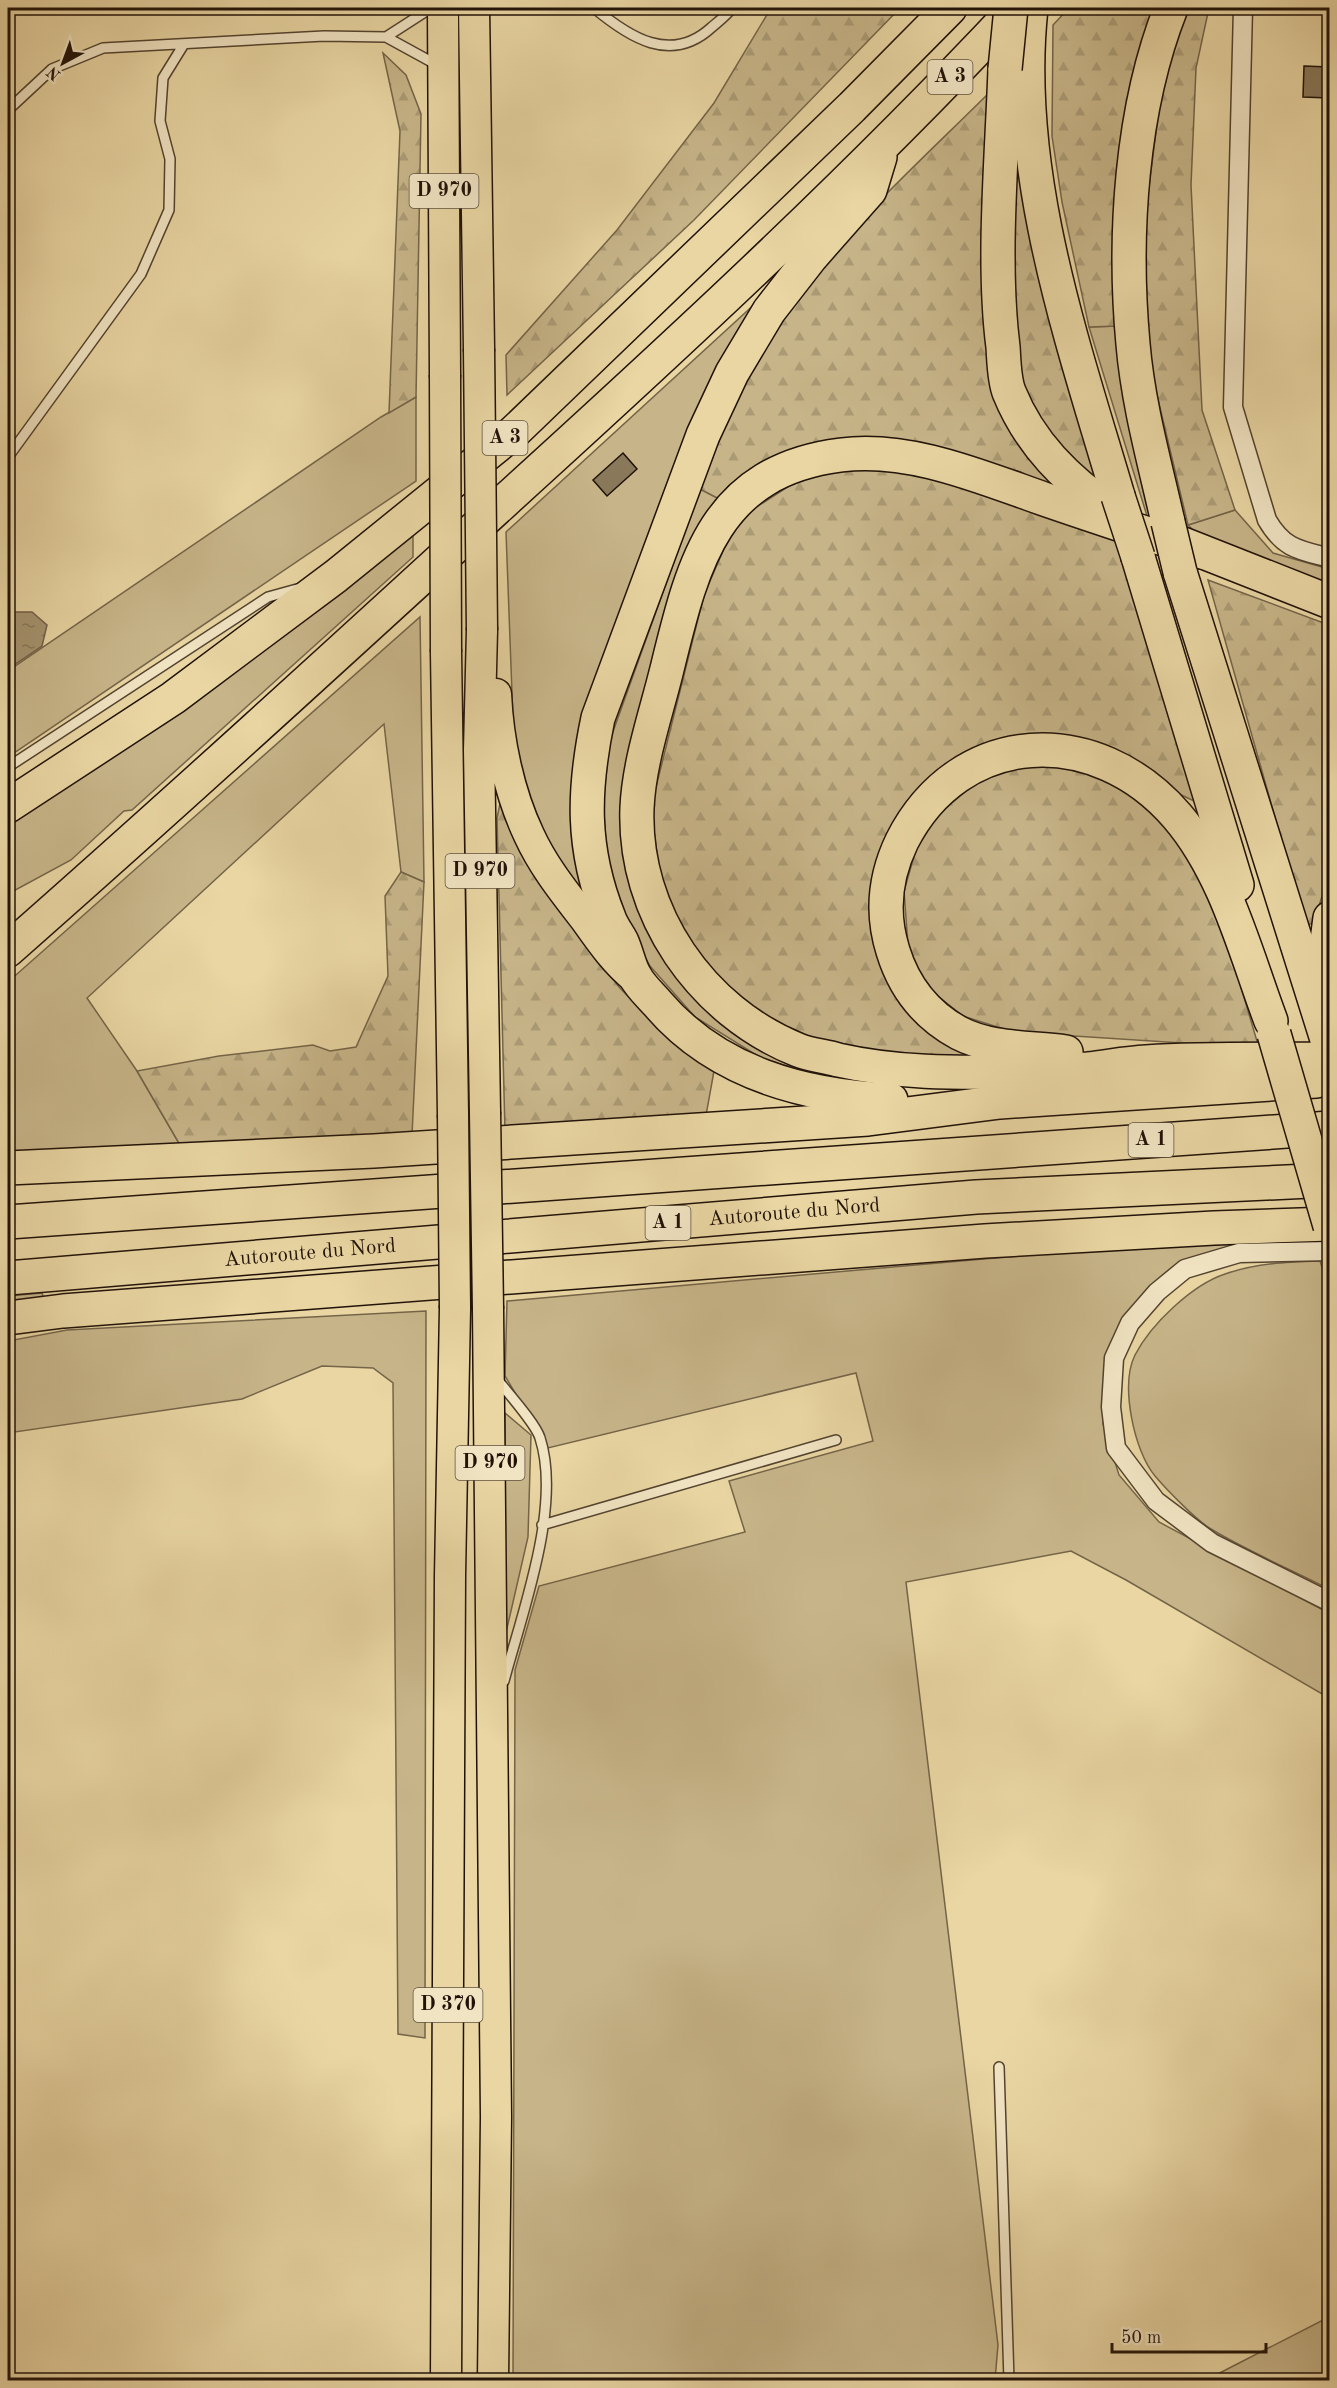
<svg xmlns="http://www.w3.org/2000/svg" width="1337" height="2388" font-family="'Old Standard TT',serif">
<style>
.green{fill:#c7b589;stroke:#746448;stroke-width:1.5}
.forest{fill:url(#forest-firs);stroke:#746448;stroke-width:1.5}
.water{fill:url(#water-ripples);stroke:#705f45;stroke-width:1.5}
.building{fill:#897859;stroke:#211208;stroke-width:1.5}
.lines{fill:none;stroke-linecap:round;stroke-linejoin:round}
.lane-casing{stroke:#53432f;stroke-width:12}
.street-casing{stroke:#53432f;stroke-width:21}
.primary-casing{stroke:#211208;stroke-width:33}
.highway-casing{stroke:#211208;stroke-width:36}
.lane{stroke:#f1e4c3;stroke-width:9}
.street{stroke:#f1e4c3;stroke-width:18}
.primary{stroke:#e9d6a3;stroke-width:30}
.highway{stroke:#e9d6a3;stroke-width:33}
.primary-bridge-casing{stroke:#211208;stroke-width:33;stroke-linecap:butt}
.highway-bridge-casing{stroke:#211208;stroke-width:36;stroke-linecap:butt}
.primary-bridge{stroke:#e9d6a3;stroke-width:30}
.highway-bridge{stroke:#e9d6a3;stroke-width:33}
.labels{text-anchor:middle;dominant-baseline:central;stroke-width:6;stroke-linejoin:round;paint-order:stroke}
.shield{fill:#f1e4c3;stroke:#5f5140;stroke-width:1.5}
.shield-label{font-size:20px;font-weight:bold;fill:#211208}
.street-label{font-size:21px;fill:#211208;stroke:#f1e4c3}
</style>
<defs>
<pattern id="forest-firs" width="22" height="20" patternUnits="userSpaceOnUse" patternTransform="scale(1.5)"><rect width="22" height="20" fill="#c7b589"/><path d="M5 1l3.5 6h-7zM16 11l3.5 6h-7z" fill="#ab9b75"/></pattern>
<pattern id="water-ripples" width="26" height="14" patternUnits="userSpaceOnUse" patternTransform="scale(1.5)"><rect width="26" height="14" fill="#a5936e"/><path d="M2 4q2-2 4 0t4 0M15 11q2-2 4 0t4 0" fill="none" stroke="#867758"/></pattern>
</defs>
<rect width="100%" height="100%" fill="#e9d6a3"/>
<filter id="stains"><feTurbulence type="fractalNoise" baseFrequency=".00333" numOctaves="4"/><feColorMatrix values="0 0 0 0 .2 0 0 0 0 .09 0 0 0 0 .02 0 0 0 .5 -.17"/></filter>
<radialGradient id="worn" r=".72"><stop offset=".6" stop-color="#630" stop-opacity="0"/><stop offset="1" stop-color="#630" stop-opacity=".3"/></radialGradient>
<!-- green -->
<path class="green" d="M769 291 578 776 582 899 547 851 514 747 506 532Z
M1118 326 1156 517 1147 516 1089 327Z
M416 397V481L8 757V671L381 417Z
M700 489 723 501 629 781 683 972 880 1082 821 1077 761 1058 695 1017 650 966 624 919 608 870 603 802 610 740Z
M1235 510 1273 553 1329 569V587L1197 534 1188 525Z
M413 535V557L132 810 124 811 71 860 8 894V820Z
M420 617 424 882 401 872 384 724 87 998 137 1071 180 1145 8 1153V982Z
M1199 1240 1239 1244 1175 1276 1108 1362 1103 1424 1119 1475 1159 1522 1329 1613V1698L1126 1580 1071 1551 906 1582 998 2345 995 2380H513L515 1670 539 1586 745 1532 729 1481 873 1441 856 1373 548 1448 505 1376 507 1301Z
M1320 1261 1330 1291 1329 1589C1290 1569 1249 1552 1211 1529 1197 1521 1166 1489 1155 1476 1134 1451 1120 1385 1135 1355 1151 1324 1192 1285 1225 1274 1257 1263 1287 1262 1320 1261Z
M42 1293 45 1302 8 1306V1296Z
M426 1311 425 2038 398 2034 393 1383 373 1368 322 1366 242 1399 8 1433V1341L67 1330Z
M505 1413 531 1435 528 1537 505 1637Z
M1329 2317V2380H1206Z"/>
<!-- forest -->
<path class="forest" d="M771 8H900L694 220 507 395 506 355 617 230 714 103Z
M1069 8H1160L1118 326 1089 327 1062 202 1052 136 1053 25Z
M1184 8H1209L1196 68 1191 185 1202 410 1235 510 1188 525 1146 349 1143 235 1160 100Z
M383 53 406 75 421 114 416 397 389 413 400 131Z
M997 85 983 302 1081 506 877 442 723 501 700 489C728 416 759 340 809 279 866 209 934 148 997 85Z
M1017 137 1105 492 1064 462 1012 366Z
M835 468H908L1117 540 1194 801 1167 788 1111 752 953 764 875 902 878 958 902 1006 937 1034 972 1057 898 1054 821 1043 793 1032 747 1004 717 975 682 930 659 871 651 807 704 595 729 537 752 510 792 484Z
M1208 580 1329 625V875L1314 921 1306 927Z
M1014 766 1086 768 1128 789 1156 815 1190 855 1214 896 1259 1048 1013 1032 963 1016 924 985 908 945 904 891 917 846 934 818 972 786Z
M502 794 565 917 619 987 674 1044 714 1071 705 1121 505 1132 497 818Z
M401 872 424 882 412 1135 180 1145 137 1071 219 1056 313 1045 330 1051 356 1047 388 976 385 896Z"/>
<!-- water -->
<path class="water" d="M8 612H32L47 625 42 646 8 669Z"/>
<!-- building -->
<path class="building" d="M1304 66 1329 67V98L1303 97Z
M623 453 637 469 607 496 593 480Z"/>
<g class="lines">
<defs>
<path id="lane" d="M594 8C629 37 671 65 712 27 719 21 727 15 732 8
M386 37 431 8
M8 110 52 69 103 48 324 36 386 37 439 66
M8 457 141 274 169 210 170 159 160 121 163 78 184 44
M8 767 268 597 297 589
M497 1379C507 1392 536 1424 540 1438 562 1506 522 1613 504 1681
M542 1525 836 1440
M999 2067 1009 2380"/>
<path id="street" d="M1243 8 1233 407 1267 520C1284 549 1299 550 1330 558
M1330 1251 1239 1253 1185 1269 1157 1292 1130 1323 1114 1358 1111 1407 1116 1448 1156 1501 1212 1543 1330 1602"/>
<path id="primary" d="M443 8 445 375
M474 8 479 349
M482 630 479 750 485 1112
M446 652 453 1115
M496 694C498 740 509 793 529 835 543 866 565 893 585 919 600 940 614 961 635 978
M488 1309 496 2117 493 2380
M446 2380 450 1576 455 1308"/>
<g id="highway">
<path d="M1031 8C1013 172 1072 340 1118 496"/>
<path d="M1005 69C1002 157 992 261 1003 347 1004 361 1004 379 1009 392 1030 444 1067 480 1112 511"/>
<path d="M880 157 870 190 811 257 769 311 732 373 703 435 598 718C583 790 581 848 609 918 612 927 618 934 622 942 627 953 629 966 635 976 640 986 651 996 658 1004 717 1073 803 1096 891 1100"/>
<path d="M1168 522C1155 464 1138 404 1133 344 1123 236 1131 109 1171 8"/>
<path d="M1183 544 1330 602"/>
<path d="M1202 552C1149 534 1096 517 1044 499 981 477 909 446 841 455 714 471 693 563 667 669 656 714 639 762 637 808 633 913 701 1011 798 1050 810 1055 825 1056 838 1060 896 1073 954 1073 1013 1072 1037 1071 1063 1071 1088 1069 1107 1067 1126 1063 1146 1062 1207 1058 1268 1060 1330 1059"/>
<path d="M1138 557 1237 885"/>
<path d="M1180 572 1330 1049"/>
<path d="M8 806 173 698 336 576 514 432 852 107 950 8"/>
<path d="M1330 918 1325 956 1330 993"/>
<path d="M8 950C176 802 342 650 507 499 682 340 855 180 1016 8"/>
<path d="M1066 1052C1031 1047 992 1050 959 1033 926 1015 904 987 893 951 881 913 885 876 902 841 960 727 1096 722 1177 816 1226 873 1245 952 1271 1021"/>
<path d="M8 1168 374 1151 868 1119 1000 1102 1316 1081"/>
<path d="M8 1222 1330 1128"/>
<path id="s1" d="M8 1278 976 1197 1330 1180"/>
<path d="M8 1318 63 1311 985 1241 1214 1228 1330 1224"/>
</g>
</defs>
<!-- lane casing -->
<use href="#lane" class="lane-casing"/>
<!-- street casing -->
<use href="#street" class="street-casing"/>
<!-- primary casing -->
<use href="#primary" class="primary-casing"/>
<!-- highway casing -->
<use href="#highway" class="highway-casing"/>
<!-- lane -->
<use href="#lane" class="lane"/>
<!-- street -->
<use href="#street" class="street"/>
<!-- primary -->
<use href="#primary" class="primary"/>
<!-- highway -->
<use href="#highway" class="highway"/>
<defs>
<path id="primary-bridge" d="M479 349 482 630
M445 375 446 652
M485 1112 488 1309
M453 1115 455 1308"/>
<path id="highway-bridge" d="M1005 69 1011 8
M1118 496 1138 557
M1168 522 1180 572
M1274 1034 1330 1226"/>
</defs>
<!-- primary-bridge casing -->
<use href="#primary-bridge" class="primary-bridge-casing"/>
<!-- highway-bridge casing -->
<use href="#highway-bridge" class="highway-bridge-casing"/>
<!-- primary-bridge -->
<use href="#primary-bridge" class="primary-bridge"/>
<!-- highway-bridge -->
<use href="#highway-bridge" class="highway-bridge"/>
</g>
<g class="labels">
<!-- shield labels -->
<g class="shield">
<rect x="927.5" y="60" width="45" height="34" rx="4.5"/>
<rect x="409.5" y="174" width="69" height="34" rx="4.5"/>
<rect x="482.5" y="421" width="45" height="34" rx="4.5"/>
<rect x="445.5" y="854" width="69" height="34" rx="4.5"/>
<rect x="1128.5" y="1123" width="45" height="34" rx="4.5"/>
<rect x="645.5" y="1206" width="45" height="34" rx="4.5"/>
<rect x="455.5" y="1446" width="69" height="34" rx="4.5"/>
<rect x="413.5" y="1988" width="69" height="34" rx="4.5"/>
</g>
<g class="shield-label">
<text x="950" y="77">A 3</text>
<text x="444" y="191">D 970</text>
<text x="505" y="438">A 3</text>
<text x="480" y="871">D 970</text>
<text x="1151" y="1140">A 1</text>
<text x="668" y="1223">A 1</text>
<text x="490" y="1463">D 970</text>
<text x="448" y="2005">D 370</text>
</g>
<!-- street labels -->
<g class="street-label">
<text stroke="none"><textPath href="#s1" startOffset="789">Autoroute du Nord</textPath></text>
<text stroke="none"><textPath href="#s1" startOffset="303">Autoroute du Nord</textPath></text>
</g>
</g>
<!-- margin -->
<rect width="1337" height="2388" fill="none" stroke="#e9d6a3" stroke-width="30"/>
<rect x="9" y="9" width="1319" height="2370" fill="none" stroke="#211208" stroke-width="3"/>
<rect x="15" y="15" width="1307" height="2358" fill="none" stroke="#211208" stroke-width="1.5"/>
<!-- north arrow -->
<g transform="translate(63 63) rotate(221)" stroke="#f1e4c3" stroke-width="4.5" paint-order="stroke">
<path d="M0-4.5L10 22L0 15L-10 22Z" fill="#211208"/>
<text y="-9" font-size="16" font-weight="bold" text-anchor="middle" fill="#211208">N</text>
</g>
<!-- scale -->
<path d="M1112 2343v9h154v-9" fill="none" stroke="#211208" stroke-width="3"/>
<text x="1121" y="2343" font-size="18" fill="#211208" stroke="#f1e4c3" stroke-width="4.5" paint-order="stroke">50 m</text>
<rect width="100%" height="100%" filter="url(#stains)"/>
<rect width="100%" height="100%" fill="url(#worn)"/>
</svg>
